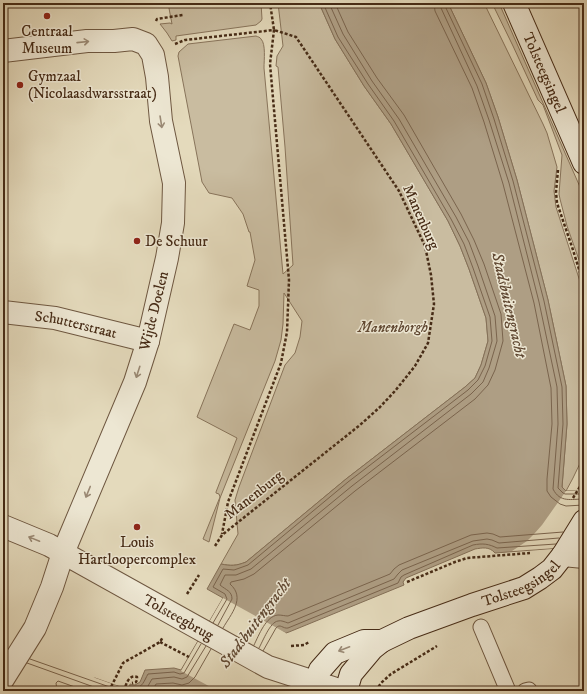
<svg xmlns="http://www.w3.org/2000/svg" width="587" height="694" font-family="'IM FELL DW Pica',serif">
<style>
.green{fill:#c9bca0;stroke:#88745b}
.water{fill:#ae9e84;stroke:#847058}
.pier{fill:#e4dabc}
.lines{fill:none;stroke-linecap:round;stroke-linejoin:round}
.shore{stroke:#7a644d;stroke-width:1}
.lane-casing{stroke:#6e5740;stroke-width:17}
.street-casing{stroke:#6e5740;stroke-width:24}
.secondary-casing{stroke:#462b16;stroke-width:24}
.path{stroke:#462b16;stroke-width:2.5;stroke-dasharray:3 2;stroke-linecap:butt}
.lane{stroke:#ede7d3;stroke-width:15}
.street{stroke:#ede7d3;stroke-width:22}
.secondary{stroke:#ede7d3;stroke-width:22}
.oneway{stroke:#9a8974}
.poi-dot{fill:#8f2418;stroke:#ede7d3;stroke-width:1.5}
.labels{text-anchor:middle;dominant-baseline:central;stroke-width:3;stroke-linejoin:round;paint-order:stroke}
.poi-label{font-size:15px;fill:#462b16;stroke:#ede7d3}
.street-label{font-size:15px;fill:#462b16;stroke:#ede7d3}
.park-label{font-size:15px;font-style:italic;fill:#604832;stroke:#ede7d3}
.water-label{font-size:16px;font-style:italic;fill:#604832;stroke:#ede7d3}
</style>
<rect width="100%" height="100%" fill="#e4dabc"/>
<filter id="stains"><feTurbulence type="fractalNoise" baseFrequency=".005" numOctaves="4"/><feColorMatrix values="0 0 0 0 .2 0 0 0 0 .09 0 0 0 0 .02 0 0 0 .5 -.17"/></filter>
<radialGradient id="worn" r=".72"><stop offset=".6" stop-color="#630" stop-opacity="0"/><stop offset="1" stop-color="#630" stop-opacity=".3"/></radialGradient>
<!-- green -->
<path class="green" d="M168 3H261L262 19 261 21 256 25 176 36V40L172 41 167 33 160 24 170 23 172 24Z
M278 3H319L335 39 364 86 391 124 448 221 460 246 469 269 486 318 488 341 481 365 475 378 465 387 346 479 246 562C236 566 231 566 221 564L238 534 235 500 239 487 285 365 295 353 300 337 302 321 284 293 283 324 281 340 275 361 220 498 209 542 203 539 220 497 219 494 216 493V492L237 438 197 417 234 324 250 330 259 306V290L247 286 255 260 250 232H249L243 214 232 198 209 193 202 182 178 56 179 52 188 44 256 36C258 37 260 37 261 39 266 44 264 60 264 68L283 274 293 265 285 147 278 67 276 66 277 56 283 46Z
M448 3H484L543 124 547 133 557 167 554 191 556 207 584 294V455L573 478 566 491 562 487 567 424 566 386 548 300 517 180 498 117 486 83Z
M492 3H499L584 196V274L567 226 560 199 559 194 562 155 543 105 538 100 513 46Z"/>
<!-- water -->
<path class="water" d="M319 3H448L486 83 498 117 517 180 548 300 566 386 567 424 562 487 566 491 584 490V546L495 553C489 546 482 548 475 549L406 578 403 582 404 585 289 632 286 633 279 630 246 691H47L95 678 129 690 130 684 135 685 140 682 145 670 174 668 181 670 223 598 207 589 221 564C231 566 236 566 246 562L346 479 465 387 475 378 481 365 488 341 486 318 469 269 460 246 448 221 391 124 364 86 335 39Z"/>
<!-- pier -->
<path class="pier" d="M584 490V546L512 551 527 541 534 534 542 525 566 491Z
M223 598 286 633 285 635 280 632 249 691H218L181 671Z
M3 645 129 690 128 691H47L3 677Z"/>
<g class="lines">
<!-- shore -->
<path class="shore" d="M434 3 435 11 472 88 484 122 503 184 534 303 551 388 552 424 547 479V491L551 497 560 504 566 506 584 505
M440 3 441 8 477 86 489 120 509 183 539 302 557 387 558 424 553 489C560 503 571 499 584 499
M445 3V6L482 84 494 119 513 181 544 301 562 387 563 424 558 488 563 493 565 494H584
M213 623 227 599 225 594 213 587 223 569 234 570 248 565 348 482 468 390 478 380 485 366 492 341 490 317 473 268 464 244 451 219 394 121 368 84 338 37 323 3
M218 625 232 599C232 591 226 590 220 585L225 575H236L251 569 352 486 471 394 483 382 489 368 497 341 495 316 478 266 469 242 456 217 399 119 372 81 343 34 329 3
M223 628C231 614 246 598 230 584L231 582 244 579 254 574 355 491 475 399 488 385 495 370 503 341 501 314 484 264 474 240 461 214 404 115 377 78 348 32 335 3
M254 645C259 635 266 616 278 615 282 615 285 616 288 616L390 574 394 569 399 565 471 535 487 533 493 534 500 537 563 532
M259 648C263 641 270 622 278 621 281 620 285 622 288 623L394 579 398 574 402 570 473 541 487 539 492 540 499 543 559 538
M263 651 276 628C280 623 283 629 288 628L398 583 401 577 404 575 473 545C483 543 489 544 497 548L556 544
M30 659 121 691
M27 663 105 691
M57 691 56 683 58 681 86 691
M133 691 134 689C143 687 144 681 148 674L174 672 180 674 184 673 201 644
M143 691 148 686 152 679 174 677 182 679 187 677 206 646
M152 691 156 684 173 683 182 685 189 683 195 677 211 649"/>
<defs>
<path id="lane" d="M481 627 508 691
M525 691 529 690"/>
<g id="street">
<path d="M3 51 87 41H114L133 39 146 44 153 55 157 77 161 121 174 183 173 223 167 258 148 341 135 382 63 553 52 587 35 628 3 679"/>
<path id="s1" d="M3 312 55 318 148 341"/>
<path id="s2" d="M3 526 49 545 268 667 342 691"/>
<path d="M563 555 584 557"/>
</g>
<g id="secondary">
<path id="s3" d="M514 3 584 163"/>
<path d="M314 691 315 683 320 670 335 653 364 641H382"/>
<path id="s4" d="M346 691 351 674 372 649 382 641 409 628 472 605 524 588 540 578 552 569 563 555 584 521"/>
</g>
</defs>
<!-- lane casing -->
<use href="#lane" class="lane-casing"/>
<!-- street casing -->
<use href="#street" class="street-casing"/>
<!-- secondary casing -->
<use href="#secondary" class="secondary-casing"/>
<!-- path -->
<path class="path" d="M156 21 157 19 183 15
M175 44 185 40 274 30 270 64 289 280 287 332 281 363 228 502 222 534
M558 170 556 192 557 203 572 247 584 285
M573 498 584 480
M215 546 222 535 360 425 380 407 395 391 415 366 428 343 434 304 431 275 425 246 399 191 296 37 274 30 270 3
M407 582 455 562 467 558 530 553
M187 594 199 575
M160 642 189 657
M291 646 304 645 309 642
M109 691 123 663 160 642 163 637
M124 691C126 684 129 674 137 677V680L136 682 132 683
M376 691 381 683 391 674 437 646"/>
<!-- lane -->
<use href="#lane" class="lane"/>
<!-- street -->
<use href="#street" class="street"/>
<!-- secondary -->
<use href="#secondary" class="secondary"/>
</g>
<!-- one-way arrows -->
<defs><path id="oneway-shaft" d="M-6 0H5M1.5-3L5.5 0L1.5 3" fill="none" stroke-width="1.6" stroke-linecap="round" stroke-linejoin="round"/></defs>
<g class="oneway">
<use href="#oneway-shaft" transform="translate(83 42) rotate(-6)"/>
<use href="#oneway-shaft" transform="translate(161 122) rotate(81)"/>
<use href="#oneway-shaft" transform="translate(138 372) rotate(108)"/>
<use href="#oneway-shaft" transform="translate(88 492) rotate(112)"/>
<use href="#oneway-shaft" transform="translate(34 539) rotate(-158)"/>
<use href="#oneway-shaft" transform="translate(344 649) rotate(159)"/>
</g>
<!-- markers -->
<g class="poi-dot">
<circle cx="47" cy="16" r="4"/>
<circle cx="20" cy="85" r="4"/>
<circle cx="137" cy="241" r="4"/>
<circle cx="137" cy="527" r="4"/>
</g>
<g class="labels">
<!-- poi labels -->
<g class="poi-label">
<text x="47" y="31">Centraal<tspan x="47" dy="17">Museum</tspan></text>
<text x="28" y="76" text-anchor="start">Gymzaal<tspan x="28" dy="17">(Nicolaasdwarsstraat)</tspan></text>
<text x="145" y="241" text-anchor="start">De Schuur</text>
<text x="137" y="542">Louis<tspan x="137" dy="17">Hartloopercomplex</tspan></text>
</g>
<!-- street labels -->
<g class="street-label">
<text stroke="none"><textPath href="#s3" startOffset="76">Tolsteegsingel</textPath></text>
<text transform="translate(421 217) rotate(66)">Manenburg</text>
<text transform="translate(154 311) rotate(-76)">Wijde Doelen</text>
<text stroke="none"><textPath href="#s1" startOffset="74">Schutterstraat</textPath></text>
<text transform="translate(254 495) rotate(-38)">Manenburg</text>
<text stroke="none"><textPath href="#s4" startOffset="214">Tolsteegsingel</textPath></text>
<text stroke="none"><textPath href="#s2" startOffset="198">Tolsteegbrug</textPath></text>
</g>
<!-- park labels -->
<g class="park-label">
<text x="393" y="327">Manenborgh</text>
</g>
<!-- water labels -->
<g class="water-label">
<text transform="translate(509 305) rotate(77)">Stadsbuitengracht</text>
<text transform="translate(255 623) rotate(-53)">Stadsbuitengracht</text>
</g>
</g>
<!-- margin -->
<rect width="587" height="694" fill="none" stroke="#e4dabc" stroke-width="16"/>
<rect x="4" y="4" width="579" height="686" fill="none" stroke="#462b16" stroke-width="2"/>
<rect x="8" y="8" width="571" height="678" fill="none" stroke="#462b16"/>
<rect width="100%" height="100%" filter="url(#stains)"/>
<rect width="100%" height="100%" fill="url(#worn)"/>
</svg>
